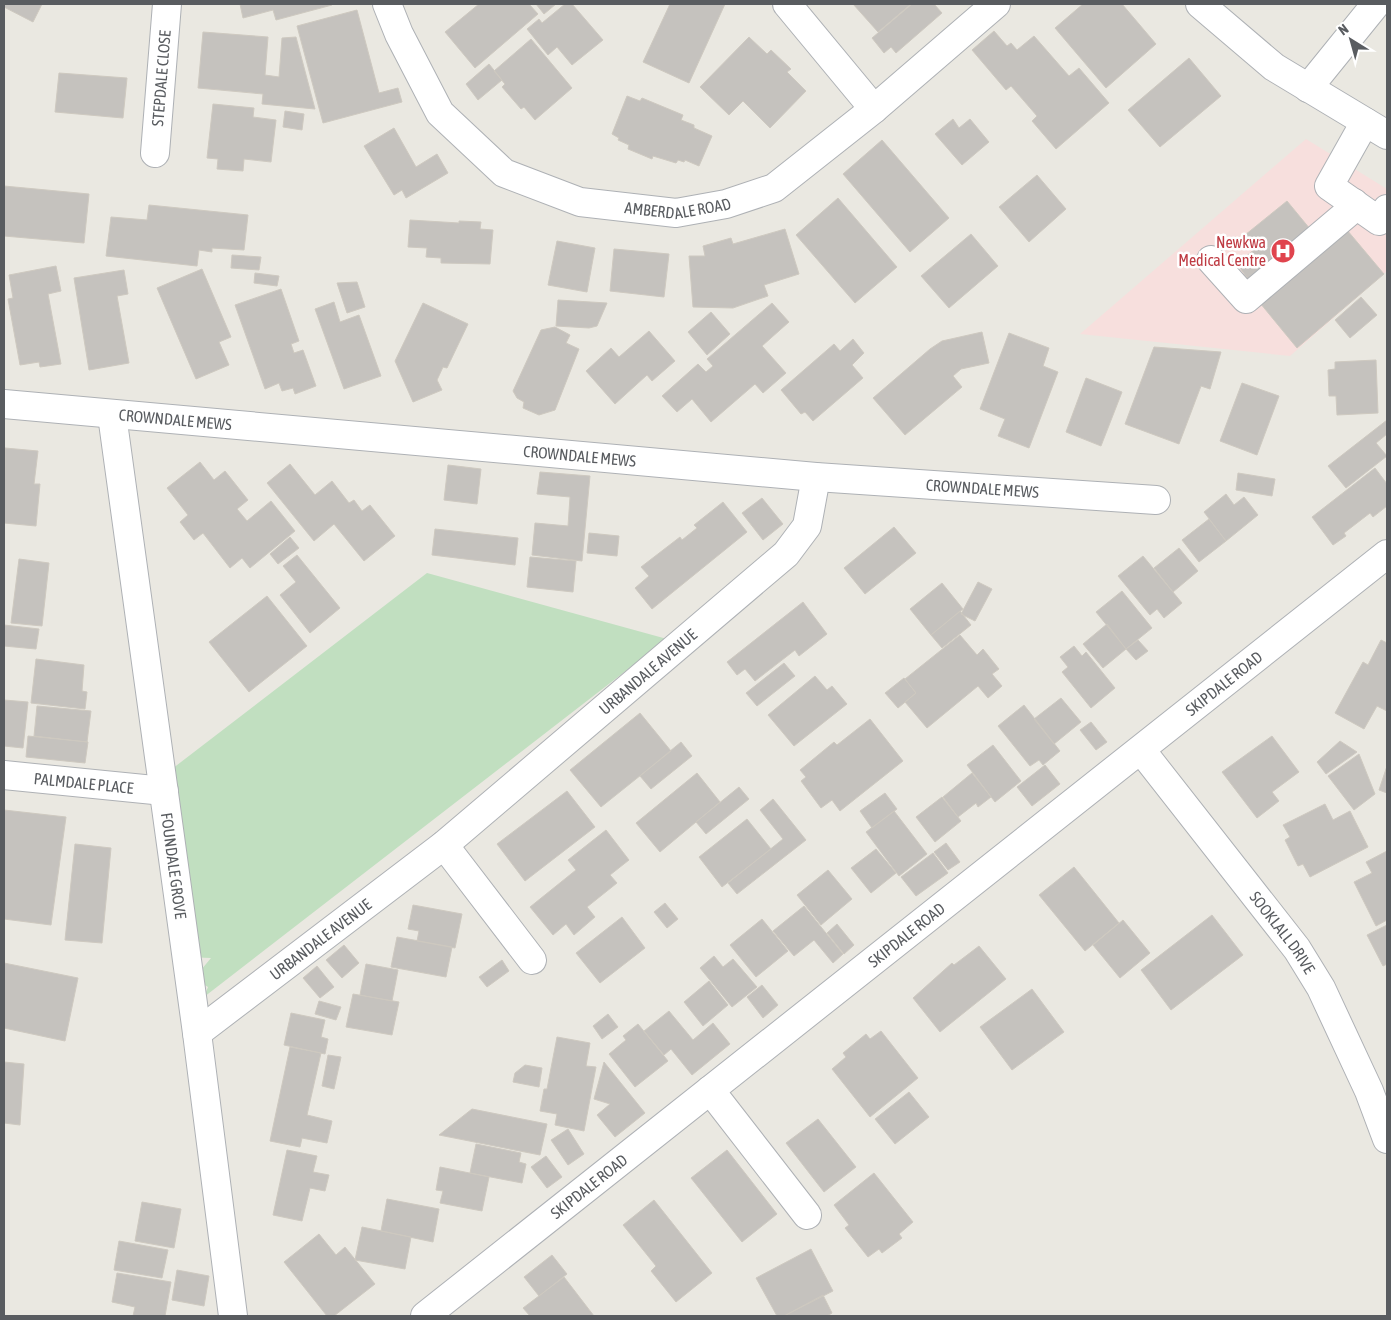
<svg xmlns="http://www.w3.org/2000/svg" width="1391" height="1320" font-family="'Asap Condensed',sans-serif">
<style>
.medical{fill:#f7dfdd}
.green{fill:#c1dfc0}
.building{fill:#c5c2be;stroke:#cec9c0}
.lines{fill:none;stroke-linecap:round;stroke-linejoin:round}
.minor-casing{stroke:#aeb1b5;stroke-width:30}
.minor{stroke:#fff;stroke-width:28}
.labels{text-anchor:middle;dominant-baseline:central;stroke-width:5;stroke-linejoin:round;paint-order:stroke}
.street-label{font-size:16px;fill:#595c60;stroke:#fff}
.health-label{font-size:16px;fill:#be3a42;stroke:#fff;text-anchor:end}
</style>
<rect width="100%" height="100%" fill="#eae8e1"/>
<!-- medical -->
<path class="medical" d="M1306 139 1387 189V271L1290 356 1080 334Z"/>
<!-- green -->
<path class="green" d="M427 573 667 639 204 997 208 987 197 980 201 970 211 958 187 957 168 772Z"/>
<!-- building -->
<path class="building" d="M4 4H42L33 22 4 7Z
M240 4H332V5L276 20 273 10 243 18Z
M479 4H529L538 14 475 68 445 32Z
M536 4H556L544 14Z
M565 4H572L603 40 572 65 557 47 548 55 527 29 539 19 542 23Z
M670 4H725L689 83 643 62Z
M853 4H911L878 32Z
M912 4H934L942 13 896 53 891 47 884 53 872 38Z
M1083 4H1122L1156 44 1106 88 1055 28Z
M357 10 379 93 398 88 402 102 323 123 297 26Z
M994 31 1007 46 1011 43 1017 50 1034 36 1069 76 1079 68 1109 103 1056 149 1032 121 1037 116 1011 86 1006 90 972 50Z
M203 32 268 37 265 75 279 77 282 38 296 37 315 109 262 104 263 94 198 88Z
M749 37 767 54 771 50 791 69 787 72 806 91 770 128 743 101 729 115 700 87Z
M531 39 572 88 535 120 524 107 521 109 502 87 505 84 494 71Z
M1189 58 1221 96 1160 147 1128 110Z
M489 64 502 80 478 100 466 84Z
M59 73 127 78 123 118 55 112Z
M627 96 640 101 642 98 683 115 681 120 694 125V128L712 136 699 166 685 160 684 162 678 160 676 163 653 156 652 159 628 149 629 145 618 140 619 138 612 134Z
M213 104 254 108 253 117 276 120 271 162 244 159 243 171 217 169 218 159 207 158Z
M285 111 304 114 302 130 283 127Z
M953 119 959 128 970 119 989 142 962 165 935 134Z
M394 128 416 167 437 154 448 173 406 198 402 190 394 195 364 146Z
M882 140 949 218 910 252 843 174Z
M1037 175 1066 209 1029 242 999 207Z
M4 186 89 194 84 243 4 236Z
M838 198 897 267 855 303 796 235Z
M1287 201 1315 235 1268 263 1248 279 1237 264 1256 248 1245 235Z
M149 205 248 215 244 250 212 248V252L199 250 197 266 106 256 111 217 147 220Z
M410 220 459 223V221L481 222 480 229 493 230 490 264 441 263V258L426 257 427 248 408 247Z
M785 229 799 274 764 285 768 296 733 308 693 307 689 256H705L703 246 731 238 733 244Z
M1347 230 1384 274 1297 348 1260 303Z
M971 234 998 266 949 308 921 276Z
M557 241 595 248 587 292 548 285Z
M614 249 669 254 664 297 610 291Z
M232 255 261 257 259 270 231 268Z
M56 266 61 291 48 294 61 364 40 367 39 362 20 365 8 299 13 298 9 275Z
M202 269 231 337 219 342 229 365 196 379 157 288Z
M124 270 128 294 117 296 129 363 89 370 74 278Z
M255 273 279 276 277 286 254 283Z
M357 282 365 307 347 313 337 283Z
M281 289 299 341 291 344 294 353 303 350 316 386 295 394 293 388 282 391 279 383 265 389 235 305Z
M1361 297 1377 315 1350 338 1335 320Z
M558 300 607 303 597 326 589 328 556 326Z
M334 302 340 322 359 315 381 376 344 389 315 309Z
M423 303 468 324 447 368 443 367 437 380 442 390 413 402 395 361Z
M772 303 789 322 762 346 786 373 763 393 755 384 711 422 692 399 677 412 662 396 698 364 706 372 713 366 707 359Z
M711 312 730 334 707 355 688 332Z
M555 327 570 335 566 343 579 349 555 410 539 415 523 408 524 402 517 398 513 391 541 330Z
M649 331 675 361 652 381 647 375 615 404 586 371 611 348 619 357Z
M982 332 989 363 961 369 953 376 962 387 905 435 873 398 930 349 942 341Z
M1009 333 1049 348 1043 366 1058 372 1029 448 998 436 1005 419 980 409Z
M853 339 864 353 852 365 863 378 813 421 805 412 801 414 781 390 834 344 840 351Z
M1154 347 1221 352 1210 389 1201 386 1179 444 1125 424Z
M1376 360 1378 413 1337 415 1336 396H1329L1328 370 1335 369V362Z
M1086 378 1122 392 1101 446 1066 432Z
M1242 383 1279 396 1257 455 1220 441Z
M1387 420V434L1376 443 1387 456 1346 488 1328 466Z
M5 448 38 451 34 484H40L36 526 4 523Z
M200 462 214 480 225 471 248 500 237 509 247 521 271 501 295 531 250 568 242 558 230 568 203 533 194 540 180 522 188 515 167 488Z
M290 464 315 495 332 481 349 503 354 500 362 511 370 505 395 536 364 561 334 524 314 541 267 483Z
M448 465 481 469 477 504 444 500Z
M1375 468 1387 484V506L1373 517 1370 513 1344 533 1346 536 1333 545 1312 517Z
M540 472 590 476 582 561 532 555 535 523 568 526 570 497 537 494Z
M1238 473 1275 479 1272 496 1236 490Z
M1226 494 1234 505 1244 497 1258 515 1226 541 1204 512Z
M762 498 783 524 763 540 742 513Z
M723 502 747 532 652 609 635 588 649 576 641 567 680 537 682 540 697 528 694 525Z
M1209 519 1226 541 1199 562 1182 540Z
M894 527 916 553 865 594 844 568Z
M435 529 518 538 515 565 432 555Z
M589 533 619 536 617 556 587 553Z
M290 537 299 548 278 564 270 554Z
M1179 548 1198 571 1173 592 1154 568Z
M297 555 340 608 310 633 280 595 296 582 283 566Z
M1143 556 1182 603 1164 618 1157 609 1150 615 1118 576Z
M530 557 576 561 573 592 527 587Z
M19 559 49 563 42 626 11 623Z
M978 582 992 589 975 621 961 614Z
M942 583 963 609 931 635 910 609Z
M1122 591 1152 628 1126 649 1096 612Z
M267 596 307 646 249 692 209 642Z
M803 602 827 634 799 656 795 650 755 681 745 669 737 675 727 662Z
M960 611 971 625 942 648 931 635Z
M1107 624 1126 649 1103 668 1083 644Z
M4 625 39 629 36 649 4 646Z
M960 635 977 655 983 649 999 669 992 674 1002 686 988 698 978 686 927 728 905 702 916 693 905 679Z
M1138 640 1148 651 1136 660 1126 649Z
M1381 640 1387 643V711L1377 706 1364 729 1335 713 1363 662 1368 665Z
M1074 646 1082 656 1086 652 1115 688 1091 708 1062 672 1068 667 1060 657Z
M36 659 84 665 82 691 87 692 85 709 31 703Z
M784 663 795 676 757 706 746 693Z
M815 676 827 690 832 686 847 704 794 746 768 715Z
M904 678 916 693 898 708 885 693Z
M1061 698 1081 722 1054 744 1034 719Z
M4 700 28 702 23 748 4 746Z
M1024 705 1060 751 1043 765 1039 760 1030 766 998 726Z
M37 706 91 711 87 742 34 736Z
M640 713 671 751 601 807 570 770Z
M870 719 903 761 840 811 832 800 821 808 801 781 806 777 800 770 834 742 837 745Z
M1091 722 1107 742 1096 750 1080 730Z
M28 736 88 742 85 763 26 757Z
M1272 736 1299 772 1272 792 1279 801 1257 818 1222 772Z
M1340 741 1357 752 1326 774 1317 762Z
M681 742 692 756 651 789 640 776Z
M993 745 1021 781 995 802 967 765Z
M1359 754 1375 794 1354 810 1328 776Z
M1045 765 1060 784 1032 806 1017 787Z
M1387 766V793L1379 790Z
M697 773 720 802 660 852 636 823Z
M972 773 991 797 978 807 976 803 958 817 943 797Z
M739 787 749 799 706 834 696 822Z
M567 791 595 827 525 881 497 844Z
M885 793 897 809 872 828 860 811Z
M942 797 961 821 935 842 916 817Z
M773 799 806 840 737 894 728 883 783 839 760 810Z
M1325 804 1333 820 1350 811 1368 847 1310 877 1303 864 1298 866 1285 840 1290 837 1283 825Z
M4 810 66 817 51 925 4 919Z
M894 811 927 854 899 876 866 832Z
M747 819 771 849 722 887 699 857Z
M606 830 629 860 610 875 617 883 587 907 595 917 574 935 566 924 553 935 530 907 576 870 568 860Z
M946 843 960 862 948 870 934 852Z
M75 844 111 848 102 943 65 940Z
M876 849 896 873 871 893 851 868Z
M1387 851V920L1376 926 1354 882 1372 873 1366 862Z
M933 853 948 873 916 896 901 877Z
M1074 867 1119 923 1085 951 1039 895Z
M828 870 852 899 821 925 797 895Z
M665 903 678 919 667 928 654 912Z
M413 905 462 914 455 948 417 941 419 931 408 929Z
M804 906 843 954 833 963 814 940 794 956 773 931Z
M1212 915 1243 955 1171 1010 1141 970Z
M622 917 645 948 600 983 576 953Z
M762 919 788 951 756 977 730 945Z
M1123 920 1150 953 1120 978 1093 945Z
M837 924 854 945 844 954 827 933Z
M1387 925V964L1383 966 1367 935Z
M397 937 452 947 446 977 391 967Z
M344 945 359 963 342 978 326 960Z
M979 946 1006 979 940 1032 913 998 952 963 954 965Z
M714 956 723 967 733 959 757 987 732 1007 700 968Z
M502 960 509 971 487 987 479 977Z
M4 963 78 978 65 1041 4 1028Z
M366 964 398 970 392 1001 360 995Z
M317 966 334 987 320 998 303 978Z
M709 981 728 1005 703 1026 684 1002Z
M762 985 778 1005 763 1018 747 997Z
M1032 989 1064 1032 1012 1070 980 1027Z
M353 994 399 1002 392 1035 346 1027Z
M319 1001 341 1007 336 1020 315 1014Z
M669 1011 693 1040 713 1023 730 1044 692 1075 671 1049 664 1055 644 1031Z
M291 1013 325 1020 321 1037 328 1039 325 1054 284 1045Z
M608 1014 618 1027 602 1039 593 1026Z
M638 1024 668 1061 635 1087 609 1054 626 1040 623 1036Z
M881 1031 918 1078 870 1117 832 1069 846 1057 843 1053 866 1034 870 1039Z
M557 1037 590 1043 586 1066 596 1067 584 1131 555 1125 557 1114 540 1111 544 1089H547Z
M290 1047 321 1053 307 1115 332 1121 327 1143 302 1138 300 1147 270 1141Z
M328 1055 341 1057 334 1089 322 1086Z
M4 1062 24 1064 20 1125 4 1123Z
M604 1062 645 1113 615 1137 597 1115 610 1104 594 1099Z
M525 1065 542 1068 539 1087 513 1082 515 1073Z
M909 1092 929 1117 895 1144 875 1119Z
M472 1109 547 1124 540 1155 439 1135Z
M818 1119 856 1167 824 1192 786 1143Z
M568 1129 584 1154 568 1165 551 1140Z
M476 1144 521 1153 519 1162 526 1164 522 1183 470 1173Z
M287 1150 317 1156 313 1172 329 1175 325 1191 310 1188 302 1221 273 1215Z
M727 1150 777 1214 742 1242 691 1178Z
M546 1156 562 1177 547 1188 531 1167Z
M440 1167 489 1177 482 1211 440 1203 443 1191 436 1190Z
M874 1173 913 1222 899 1234 902 1238 882 1253 879 1249 868 1257 845 1228 849 1225 834 1205Z
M387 1199 439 1209 433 1242 381 1231Z
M654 1200 712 1273 676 1302 651 1271 656 1266 623 1225Z
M142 1202 181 1209 174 1248 135 1241Z
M362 1227 411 1237 405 1269 355 1260Z
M319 1234 336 1255 345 1247 375 1284 334 1316H327L284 1262Z
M119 1241 168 1250 162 1278 114 1270Z
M811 1249 833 1291 784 1316H777L756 1278Z
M552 1255 567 1274 539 1296 524 1277Z
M177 1270 209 1276 204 1306 172 1300Z
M117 1273 171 1282 165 1316H133L135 1307 112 1302Z
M564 1277 594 1316H530L523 1308Z
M823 1295 832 1313 827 1316H784Z"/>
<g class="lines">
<defs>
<g id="minor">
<path id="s1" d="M387 4 399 34 440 113 504 173 580 202 676 213 726 204 774 188 874 109 996 4"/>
<path d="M787 4 874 109"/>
<path d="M1200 4 1274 67 1387 135"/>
<path d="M1308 88 1376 4"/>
<path d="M1365 122 1329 186 1379 221 1387 209"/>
<path id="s2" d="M155 153 167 4"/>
<path d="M1211 260 1246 299 1356 206 1354 203"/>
<path id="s3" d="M4 404 816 477 1156 500"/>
<path id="s4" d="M112 415 197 1033 233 1316"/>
<path id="s5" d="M1141 750 1297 949 1321 988 1369 1091 1387 1139"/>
<path id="s6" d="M4 775 164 791"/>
<path d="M444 845 532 960"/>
<path id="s7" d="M197 1033 444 845 786 554 807 526 816 477"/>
<path d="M710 1090 807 1215"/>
<path id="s8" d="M425 1316 1387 554"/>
</g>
</defs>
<!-- minor casing -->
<use href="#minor" class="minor-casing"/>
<!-- minor -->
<use href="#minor" class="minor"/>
</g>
<!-- icons -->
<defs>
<symbol id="hospital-disc" viewBox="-11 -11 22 22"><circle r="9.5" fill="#e0444e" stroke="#fff"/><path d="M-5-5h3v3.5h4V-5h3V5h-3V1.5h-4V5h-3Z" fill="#fff"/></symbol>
</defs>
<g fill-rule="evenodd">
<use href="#hospital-disc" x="1269" y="237" width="28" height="28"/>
</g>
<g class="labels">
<!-- street labels -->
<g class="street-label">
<text stroke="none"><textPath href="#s2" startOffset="75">STEPDALE CLOSE</textPath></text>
<text stroke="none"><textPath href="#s1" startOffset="389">AMBERDALE ROAD</textPath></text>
<text stroke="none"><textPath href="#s3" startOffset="172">CROWNDALE MEWS</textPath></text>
<text stroke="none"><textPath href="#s3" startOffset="578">CROWNDALE MEWS</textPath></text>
<text stroke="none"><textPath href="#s3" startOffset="982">CROWNDALE MEWS</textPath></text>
<text stroke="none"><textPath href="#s7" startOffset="578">URBANDALE AVENUE</textPath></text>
<text stroke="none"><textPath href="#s8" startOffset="1019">SKIPDALE ROAD</textPath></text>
<text stroke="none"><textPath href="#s6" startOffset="80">PALMDALE PLACE</textPath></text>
<text stroke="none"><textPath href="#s4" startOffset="455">FOUNDALE GROVE</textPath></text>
<text stroke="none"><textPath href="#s5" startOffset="231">SOOKLALL DRIVE</textPath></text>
<text stroke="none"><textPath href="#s8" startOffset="614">SKIPDALE ROAD</textPath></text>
<text stroke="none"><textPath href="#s7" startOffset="155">URBANDALE AVENUE</textPath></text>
<text stroke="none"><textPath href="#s8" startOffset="209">SKIPDALE ROAD</textPath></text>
</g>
<!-- health labels -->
<g class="health-label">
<text x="1266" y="242">Newkwa<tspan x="1266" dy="18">Medical Centre</tspan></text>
</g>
</g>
<!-- border -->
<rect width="1391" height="1320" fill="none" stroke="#595c60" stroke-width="10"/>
<!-- north arrow -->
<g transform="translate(1351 40) rotate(323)" stroke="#ffffff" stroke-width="4" paint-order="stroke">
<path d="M0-4L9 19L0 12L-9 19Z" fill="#595c60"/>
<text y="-8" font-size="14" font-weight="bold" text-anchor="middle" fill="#595c60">N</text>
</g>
</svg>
